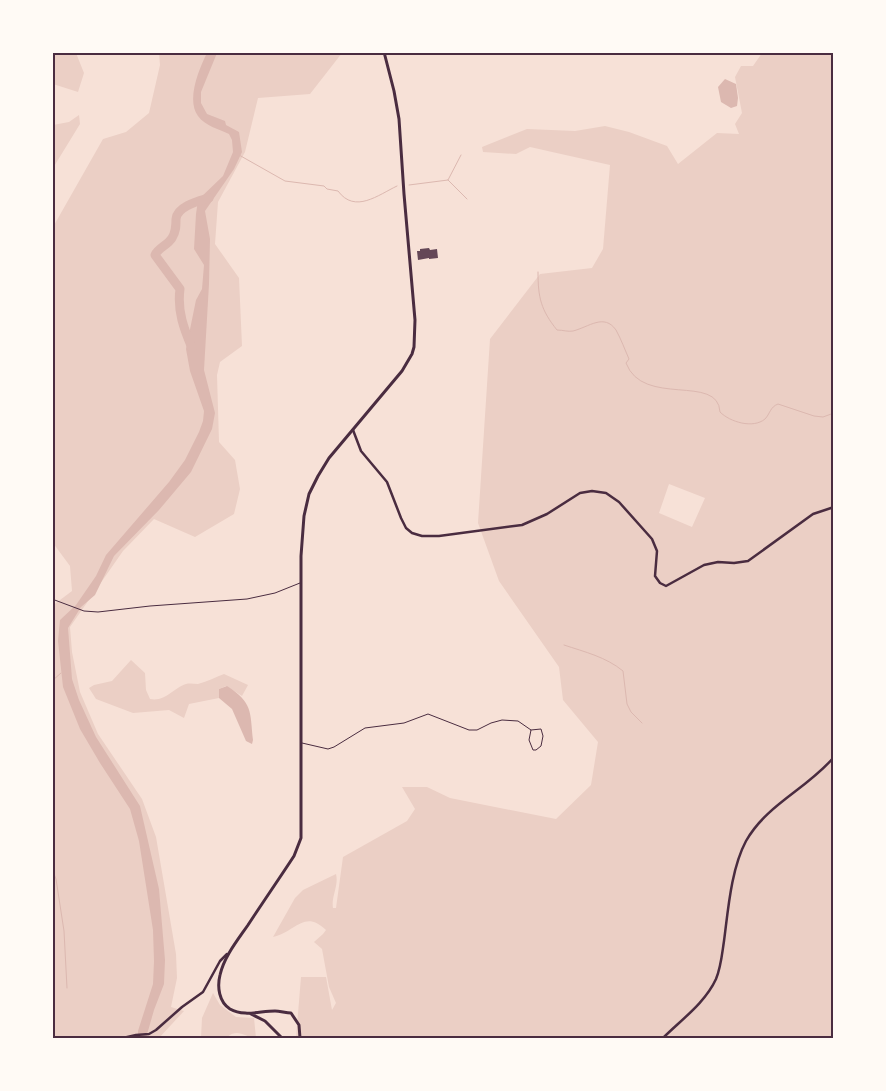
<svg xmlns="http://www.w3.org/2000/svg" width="886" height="1091" font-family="Barlow,sans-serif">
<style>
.green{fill:#ebcfc5;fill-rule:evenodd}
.water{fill:#dcb8b0}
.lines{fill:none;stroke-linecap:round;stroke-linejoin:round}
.stream{stroke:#dcb8b0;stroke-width:1}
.river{stroke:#dcb8b0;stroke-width:9}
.building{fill:#644757}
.service{stroke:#4a2c40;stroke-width:1}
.minor{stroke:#4a2c40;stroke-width:2.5}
.tertiary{stroke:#4a2c40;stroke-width:3}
.neatline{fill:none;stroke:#4a2c40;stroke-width:2}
</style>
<rect width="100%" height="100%" fill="#f7e1d7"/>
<!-- green -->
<path class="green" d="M53 52 76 53 84 73 78 92 53 84Z
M159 53H342L310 94 258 98 245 152 218 202 215 244 239 278 242 346 220 362 217 375 219 442 235 460 240 489 234 514 195 537 154 519 123 551 70 627 72 652 80 692 98 734 142 799 156 837 176 954 177 978 171 1007 184 1011 159 1038H53L52 606 72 591 70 566 53 543V227L103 139 126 132 149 113 160 65Z
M762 53H833V1038H296L301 977H326L332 1010 336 1003 329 987 322 949 314 942 323 934 326 930C304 909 296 932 273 937L295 898 303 890 336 874C339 885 331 897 333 908H336L343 857 407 821 415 809 402 787H427L450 798 556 819 591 785 598 742 563 700 559 667 499 581 478 523 490 339 540 274 592 268 603 249 610 165 530 147 516 154 483 152 482 147 527 129 575 131 605 126 629 132 667 146 678 164 717 133 739 134 735 124 742 113 735 77 741 66H753ZM669 484 705 498 692 527 659 513Z
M79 115 80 124 53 168V125L69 122Z
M131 660 145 673 146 690 150 699C166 702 173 688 186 684 190 683 194 684 198 684 206 682 216 677 224 674L248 685 242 696 226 686 219 689V698L189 704 184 718 169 710 133 713 96 699 89 688 94 685 112 681Z
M213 993 220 1005 236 1017 254 1018 256 1038C244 1037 238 1027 226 1038H201L202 1018Z"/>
<!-- water -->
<path class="water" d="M207 53H217L201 92V103L207 114 225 121 226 125 239 132 242 152 234 169 205 211 210 239 209 284 204 370 215 413 212 429 191 472 159 510 114 556 95 595 81 607 68 628 72 679 79 700 96 737 140 806 159 889 165 960 164 984 154 1010 146 1038H138V1031L153 984 154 961 153 930 139 841 130 809 100 763 80 729 63 687 58 641 60 620 76 605 96 576 106 555 169 482 185 460 199 432 203 421 204 411 190 371 186 349 196 300 202 289 204 265 194 249 196 214 198 200 223 176 233 152 232 140 229 134C219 129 205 126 198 116 186 100 199 69 207 53Z
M725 79 736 84 738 98 737 106 731 108 721 102 718 87Z
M227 686C253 703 250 711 253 740L252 744 246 741 232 709 219 698V689Z"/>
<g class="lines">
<!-- stream -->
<path class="stream" d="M239 155 285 181 324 186 327 189 338 191C355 214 378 195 397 186
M448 180 467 199
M409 185 448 180 461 155
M538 272C538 298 541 310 557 330 563 330 568 332 573 331 589 327 604 313 616 330 621 339 625 350 629 359L626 363C643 408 718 373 720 412 730 422 753 429 765 419 770 414 770 407 778 404L814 416 823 417 834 413
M564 645C585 652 606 657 623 671L627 704 631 712 642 723
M52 681 61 673
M52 869 56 879 64 931 67 988"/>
<!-- river -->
<path class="river" d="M192 348C184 329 177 311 180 289L155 255C158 248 168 245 172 238 176 232 176 226 176 219 177 206 199 201 209 198"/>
</g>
<!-- building -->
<path class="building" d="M429 248 430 250 437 249 438 258 429 259V258L418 260 417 251H420V249Z"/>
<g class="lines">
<!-- service -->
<path class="service" d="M52 599 84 611 98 612 150 606 247 599 275 593 300 583
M302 743 328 749 334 747 365 728 404 723 428 714 469 730H477L491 723 502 720 518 721 531 730 529 740 533 750H536L541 746 543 736 541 729 531 730"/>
<!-- minor -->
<path class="minor" d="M353 430 361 451 387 482 401 518 406 528 412 533 422 536H439L522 525 547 514 580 493 592 491 606 493 619 502 652 539 657 551 655 576 660 583 666 586 704 565 718 562 734 563 748 561 813 514 834 507
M123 1038 136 1035 149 1034 156 1030 182 1007 203 992 220 961 227 954
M663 1038C681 1020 705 1003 716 979 721 967 722 954 724 941 728 911 731 869 746 841 767 804 807 789 834 757"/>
<!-- tertiary -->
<path class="tertiary" d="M251 1014 265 1021 282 1038
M300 1038 299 1025 291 1013C286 1013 280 1011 275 1011 260 1011 244 1017 230 1009 219 1002 217 987 220 975 224 957 237 941 248 925 263 902 279 879 294 856L301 838V556L304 516 309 494 318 476 329 458 402 371 412 354 414 347 415 320 404 194 399 119 394 91 384 52"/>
</g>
<!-- border -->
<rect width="886" height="1091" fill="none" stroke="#fffaf5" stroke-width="108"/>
<rect x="54" y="54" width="778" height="983" class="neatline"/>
</svg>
